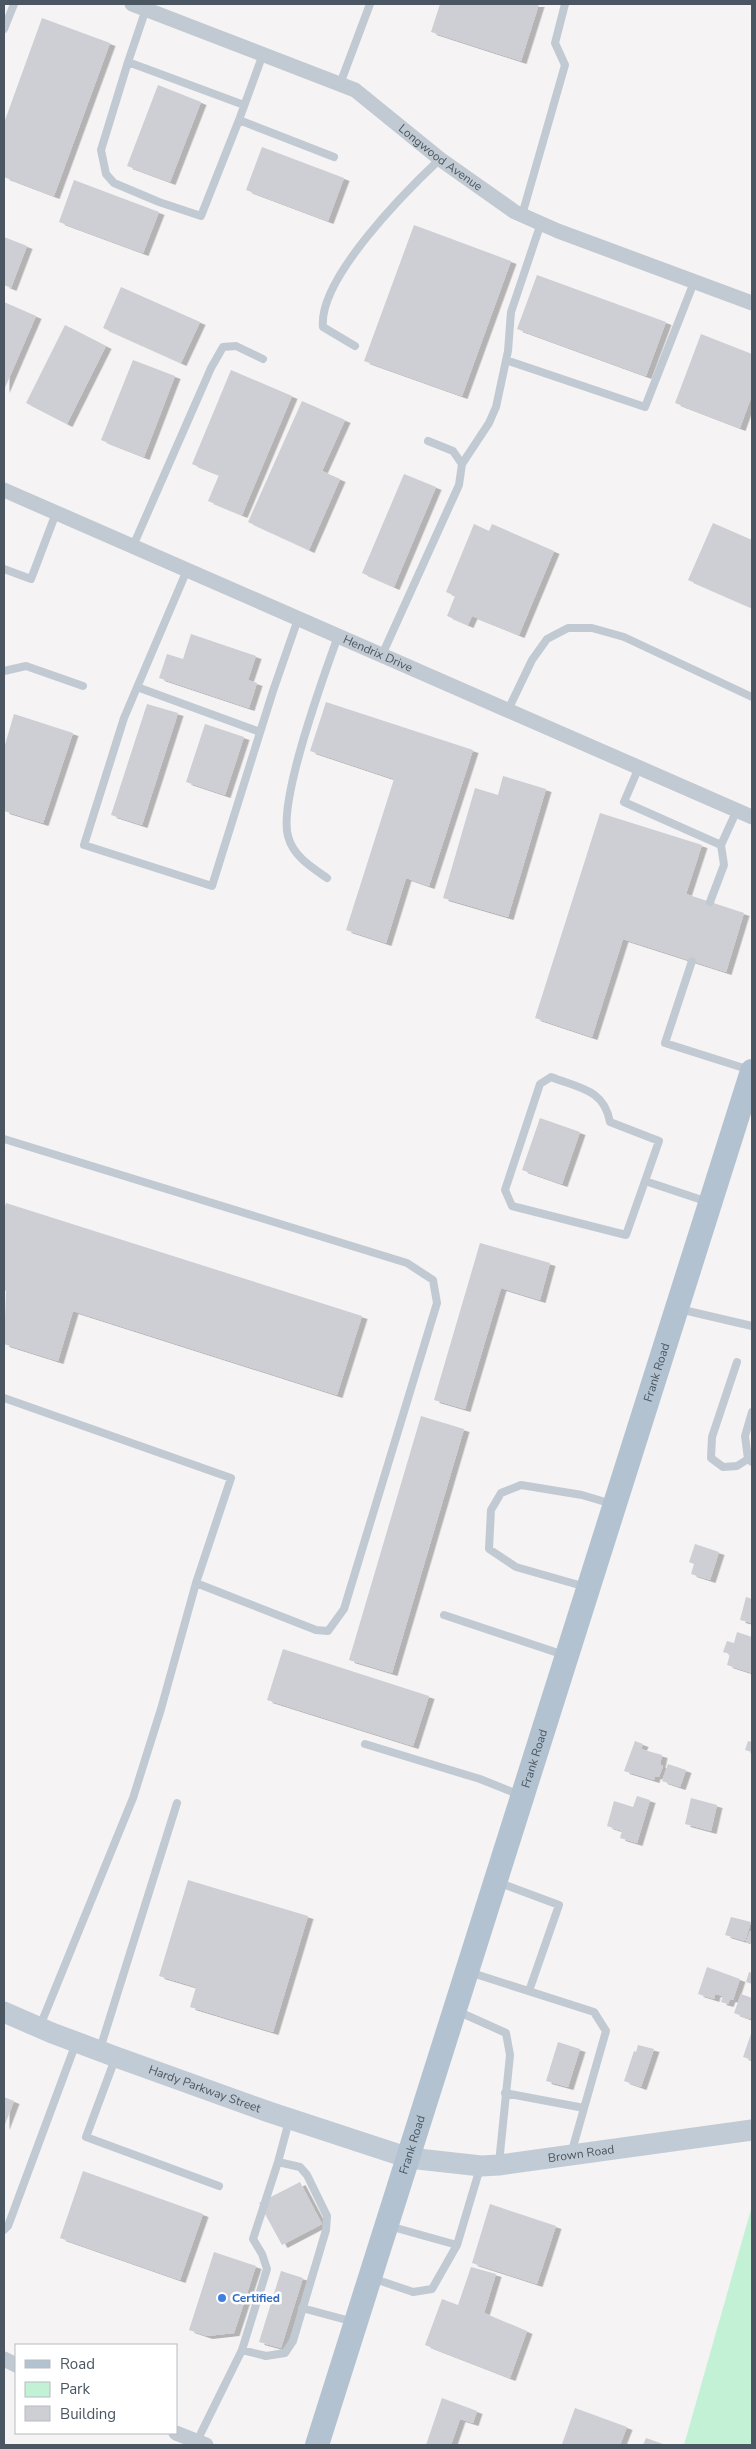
<svg xmlns="http://www.w3.org/2000/svg" width="756" height="2449" font-family="'Nunito Sans',sans-serif">
<style>
.green{fill:#c3f1d5}
.building{fill:#cdcfd5;filter:url(#shadow)}
.lines{fill:none;stroke-linecap:round;stroke-linejoin:round}
.lane{stroke:#c1cad2;stroke-width:8}
.street{stroke:#c1cad2;stroke-width:15}
.secondary{stroke:#c1cbd6;stroke-width:21}
.primary{stroke:#b3c2d1;stroke-width:24}
.shop-dot{fill:#3f7fe0;stroke:#fff;stroke-width:2}
.labels{text-anchor:middle;dominant-baseline:central;stroke-width:5;stroke-linejoin:round;paint-order:stroke}
.street-label{font-size:12px;fill:#4a5661;stroke:#fff}
.shop-label{font-size:12px;font-weight:bold;fill:#366cbe;stroke:#fff;text-anchor:start}
</style>
<defs>
<filter id="shadow"><feDropShadow dx="5.5" dy="3" stdDeviation="0" flood-color="#0004"/></filter>
</defs>
<rect width="100%" height="100%" fill="#f5f3f3"/>
<!-- green -->
<path class="green" d="M752 2206V2445H684Z"/>
<!-- building -->
<path class="building" d="M440 4H539L521 61 431 32Z
M42 18 110 43 54 196 4 177V123Z
M158 85 201 102 170 182 127 166Z
M262 147 344 178 328 221 246 190Z
M74 180 159 212 143 253 59 222Z
M414 225 511 261 462 396 364 361Z
M4 237 27 246 11 288 4 285Z
M537 275 666 322 646 376 517 329Z
M121 287 200 322 181 363 103 328Z
M4 302 36 316 4 390Z
M65 325 106 346 67 424 26 403Z
M701 334 752 354V395L740 428 675 403Z
M133 360 175 376 144 457 101 440Z
M231 370 292 396 242 515 208 501 219 475 192 464Z
M302 401 345 420 322 471 340 479 309 550 248 522Z
M404 474 436 487 394 587 362 573Z
M713 523 752 540V608L688 580Z
M474 524 489 531 492 524 554 551 519 635 472 616 468 625 447 616 455 596 446 592Z
M191 634 256 656 248 680 257 683 249 708 159 678 167 654 183 659Z
M326 702 473 750 429 886 406 878 386 943 346 930 394 779 310 751Z
M147 704 178 713 142 825 111 815Z
M14 714 73 733 43 823 4 811V748Z
M205 724 244 737 225 795 186 782Z
M503 776 546 789 508 917 443 898 475 788 498 795Z
M600 813 702 845 686 894 744 913 726 972 623 939 592 1037 535 1018Z
M540 1118 580 1132 562 1184 522 1170Z
M6 1203 362 1316 337 1395 73 1311 58 1361 4 1344 6 1291 4 1290V1210Z
M480 1243 550 1263 540 1300 501 1288 465 1409 434 1400Z
M421 1416 464 1429 392 1673 349 1660Z
M695 1544 719 1552 710 1580 691 1574 694 1564 689 1562Z
M746 1597 752 1599V1623L740 1620Z
M737 1632 752 1637V1673L727 1665 730 1654 723 1652 727 1641 734 1643Z
M283 1649 429 1696 413 1746 267 1700Z
M635 1741 643 1744 641 1749 662 1755 660 1765 663 1766 659 1777 655 1776 654 1780 624 1771Z
M748 1741 752 1742V1752L745 1750Z
M668 1764 686 1770 680 1787 662 1781Z
M637 1796 650 1800 637 1843 620 1838 622 1831 607 1826 614 1801 633 1807Z
M691 1798 717 1805 711 1831 685 1824Z
M188 1880 308 1916 273 2032 190 2007 196 1987 159 1976Z
M731 1917 751 1922 745 1941 725 1935Z
M750 1931H752V1943L746 1942Z
M707 1967 740 1979 733 2000 730 1999 728 2004 721 2002 723 1996 715 1994 714 1999 698 1994Z
M749 1972 752 1973V1984L746 1982Z
M741 1994 752 1998 750 2019 734 2013Z
M752 2031V2060L743 2057Z
M558 2042 580 2049 568 2087 546 2081Z
M638 2045 654 2049 641 2087 624 2081 634 2051 636 2052Z
M4 2097 14 2101 4 2127Z
M83 2171 203 2214 180 2280 60 2238Z
M300 2182 322 2224 282 2245 259 2203Z
M490 2204 556 2226 537 2284 472 2263Z
M214 2252 256 2266 234 2333 207 2336 189 2330Z
M471 2267 496 2274 484 2313 527 2331 510 2378 425 2345 442 2299 458 2305Z
M281 2271 303 2278 281 2348 259 2342Z
M442 2398 477 2411 473 2423 460 2419 451 2445H426Z
M575 2408 627 2427 620 2445 562 2444Z
M646 2438 666 2445H643Z"/>
<g class="lines">
<!-- lane -->
<path class="lane" d="M146 9 128 62 101 150 106 174 114 183 159 202 201 216 239 120
M4 29 14 4
M263 54 239 120 334 157
M128 62 244 105
M340 84 370 4
M522 215 565 65 555 43 565 4
M355 346 323 327C318 279 406 191 440 159
M506 360 645 407 694 282
M462 464 489 423 496 407 508 351 511 312 541 223
M133 546 211 368 223 347 236 346 263 359
M4 569 31 579 56 513
M187 570 124 718 84 845 212 886 273 691 298 619
M382 655 459 485 462 464 453 451 428 441
M4 671 26 666 83 686
M137 687 260 732
M508 710 532 660 547 639 568 628H592L624 637 752 697
M639 767 624 802 721 845 737 810
M327 878C311 867 293 856 288 836 278 800 324 675 338 636
M710 902 724 865 721 845
M692 961 665 1043 750 1070
M4 1139 407 1263 433 1280 437 1303 344 1609 328 1631 316 1630 196 1583 161 1709 133 1798 40 2026
M645 1181 626 1235 512 1206 505 1190 540 1084 551 1077C579 1088 604 1089 610 1122L659 1141 645 1181 708 1202
M679 1309 752 1326
M737 1362 712 1437 711 1458 723 1467 737 1466 748 1459
M4 1398 231 1478 196 1583
M752 1462 748 1459 745 1436 752 1412
M586 1587 516 1567 489 1549 491 1510 501 1493 521 1485 582 1495 612 1504
M444 1615 564 1655
M365 1744 480 1779 520 1795
M497 1882 559 1905 529 1991
M469 1972 594 2012 606 2031 571 2154
M457 2011 506 2033 510 2055 499 2163
M100 2049 177 1803
M115 2059 86 2137 219 2186
M505 2093 584 2108
M389 2226 457 2245
M4 2230 8 2226 76 2043
M372 2278 413 2292 432 2289 457 2245 480 2168
M302 2308 354 2322
M242 2350 267 2269 262 2254 253 2239 278 2162
M197 2441 242 2350 266 2356 285 2353 293 2341 326 2230 327 2216 307 2175 300 2167 278 2162 289 2121"/>
<!-- street -->
<g class="street">
<path id="s1" d="M132 4 355 90 440 159 515 212 558 231 752 303"/>
<path id="s2" d="M4 490 752 817"/>
<path d="M4 2359 16 2365"/>
<path d="M176 2433 206 2445"/>
</g>
<!-- secondary -->
<path class="secondary" id="s3" d="M4 2012 52 2033 116 2057 269 2112 409 2158 481 2166 499 2165 752 2130"/>
<!-- primary -->
<path class="primary" id="s4" d="M317 2445 752 1071"/>
</g>
<!-- markers -->
<circle class="shop-dot" cx="222" cy="2298" r="5"/>
<g class="labels">
<!-- street labels -->
<g class="street-label">
<text stroke="none"><textPath href="#s1" startOffset="348">Longwood Avenue</textPath></text>
<text stroke="none"><textPath href="#s2" startOffset="408">Hendrix Drive</textPath></text>
<text stroke="none"><textPath href="#s4" startOffset="1125">Frank Road</textPath></text>
<text stroke="none"><textPath href="#s4" startOffset="720">Frank Road</textPath></text>
<text stroke="none"><textPath href="#s3" startOffset="215">Hardy Parkway Street</textPath></text>
<text stroke="none"><textPath href="#s4" startOffset="315">Frank Road</textPath></text>
<text stroke="none"><textPath href="#s3" startOffset="604">Brown Road</textPath></text>
</g>
<!-- shop labels -->
<g class="shop-label">
<text x="232" y="2298">Certified</text>
</g>
</g>
<!-- border -->
<rect width="756" height="2449" fill="none" stroke="#4a5661" stroke-width="10"/>
<!-- legend -->
<rect x="15" y="2344" width="162" height="90" fill="#ffffff" stroke="#b7bbc0"/>
<rect x="25" y="2360" width="25" height="8" fill="#b3c2d1" stroke="#b7bbc0"/>
<text x="60" y="2369" font-size="15" fill="#4a5661">Road</text>
<rect x="25" y="2382" width="25" height="15" fill="#c3f1d5" stroke="#b7bbc0"/>
<text x="60" y="2394" font-size="15" fill="#4a5661">Park</text>
<rect x="25" y="2406" width="25" height="15" fill="#cdcfd5" stroke="#b7bbc0"/>
<text x="60" y="2419" font-size="15" fill="#4a5661">Building</text>
</svg>
